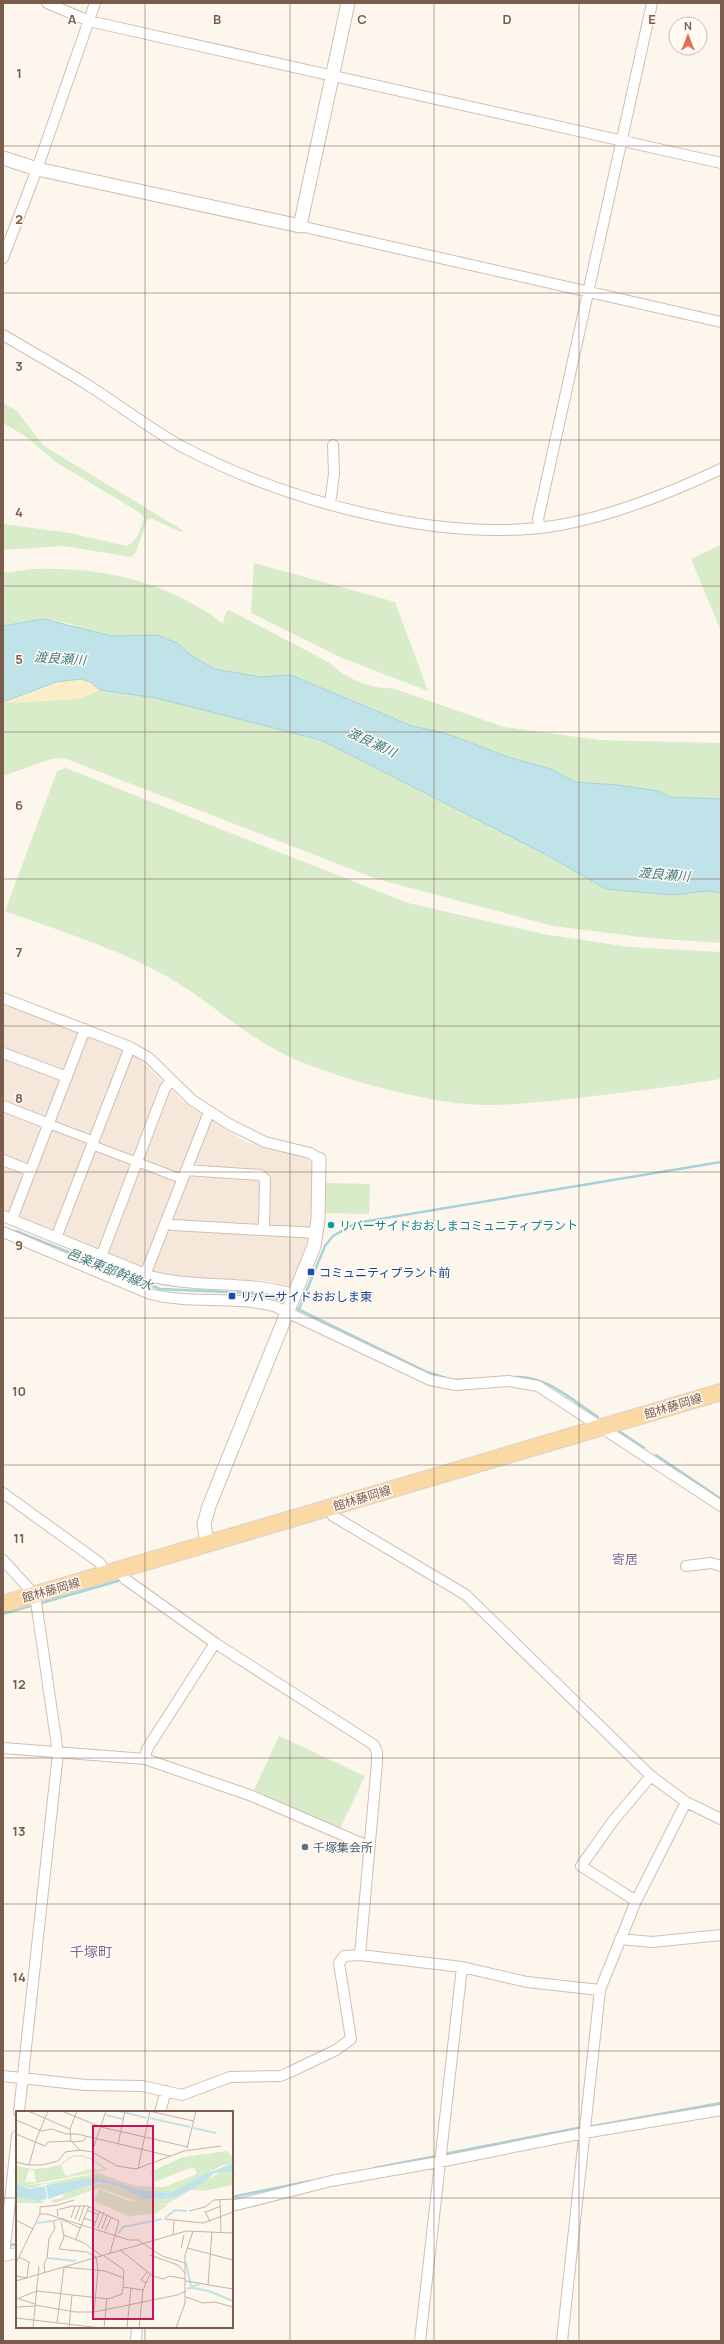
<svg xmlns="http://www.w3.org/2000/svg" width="724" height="2344" font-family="Manrope,'Noto Sans JP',sans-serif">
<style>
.residential{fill:#f5e8da}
.green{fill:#d8ecc9}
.sand{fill:#fcefc7}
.water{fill:#bfe3e8;stroke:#a5d3da}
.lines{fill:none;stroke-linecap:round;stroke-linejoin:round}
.stream{stroke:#a5d3da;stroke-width:2.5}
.pedestrian-casing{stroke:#d1beb0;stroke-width:10}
.minor-casing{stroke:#d1beb0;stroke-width:12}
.tertiary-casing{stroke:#d1beb0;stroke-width:15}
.primary-casing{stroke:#dad1cd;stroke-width:18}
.pedestrian{stroke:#fff;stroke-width:8}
.minor{stroke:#fff;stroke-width:10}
.tertiary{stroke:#fff;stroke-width:13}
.primary{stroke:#fbd9a5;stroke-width:16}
.grid{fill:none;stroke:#7a5c4d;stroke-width:1;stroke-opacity:0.55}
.culture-dot{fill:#0f9aa8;stroke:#fffaf3;stroke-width:1.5}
.transit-dot{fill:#1a4fb4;stroke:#fffaf3;stroke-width:1.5}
.service-dot{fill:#5c6f8a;stroke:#fffaf3;stroke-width:1.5}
.labels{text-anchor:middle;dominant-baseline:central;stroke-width:3;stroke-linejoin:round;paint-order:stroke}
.culture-label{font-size:12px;fill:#0d838f;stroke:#fffaf3;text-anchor:start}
.transit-label{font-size:12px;fill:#164399;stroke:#fffaf3;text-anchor:start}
.street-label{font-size:12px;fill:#7a5c4d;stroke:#fffaf3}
.service-label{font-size:12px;fill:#4e5e75;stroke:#fffaf3;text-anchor:start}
.water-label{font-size:13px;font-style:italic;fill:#437c86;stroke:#fffaf3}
.neighbourhood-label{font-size:13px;fill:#846695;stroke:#fffaf3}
.quarter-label{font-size:14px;fill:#846695;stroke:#fffaf3}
.inset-river{fill:none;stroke:#bfe3e8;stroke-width:2}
.inset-road{fill:none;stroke:#c5b3a7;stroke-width:1}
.view{fill:#c2185b;fill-opacity:0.15;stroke:#c2185b;stroke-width:2}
.inset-edge{fill:none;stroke:#7a5c4d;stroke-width:2}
.grid-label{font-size:13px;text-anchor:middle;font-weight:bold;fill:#7a5c4d;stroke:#fffaf3;stroke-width:3;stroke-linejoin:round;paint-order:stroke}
</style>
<rect width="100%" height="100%" fill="#fdf6ec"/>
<!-- residential -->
<path class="residential" d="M3 1004 120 1048 139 1059 183 1102 246 1142 302 1156 310 1161 314 1169 310 1221 306 1246 289 1287 270 1281 171 1276 156 1273 135 1267 3 1211Z"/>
<!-- green -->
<path class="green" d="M3 403 16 410 44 446 184 531 180 532 151 518 147 520 136 552 132 557 63 546 3 550V524L70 533 127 546C138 540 140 530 144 519L142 514 56 462 25 436 3 423Z
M721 545V631L691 559Z
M254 563 395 602 428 691 342 658 251 613Z
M33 569C105 567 164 581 223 623L226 612 229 610 330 663C343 677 372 690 392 688L504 727 599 740 721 743V799L670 797 658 791 618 785 575 782 551 769 508 757 445 733 412 726 292 675 261 677 214 669 192 656 177 643 144 635 111 636 86 631 72 624 44 619 3 626V573Z
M101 690 156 698 321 740 545 854 606 889 672 895 706 891 721 893V943L648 938 553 926 377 879 64 758 51 759 3 776V702L77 699Z
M66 768 408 903 543 934 629 947 721 952V1079C673 1087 625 1092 577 1098 541 1102 502 1107 466 1104 415 1099 340 1079 292 1058 247 1038 211 1002 168 977 116 948 60 931 5 911L57 771Z
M326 1183 370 1184 369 1214 325 1213Z
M279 1736 365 1776 340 1829 254 1790Z"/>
<!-- sand -->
<path class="sand" d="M70 679C83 678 90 681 100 690L77 699 10 703 3 702Z"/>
<!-- water -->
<path class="water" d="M44 619 111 636 157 635 177 643 192 656 215 669 261 677 291 675 412 726 445 733 508 757 551 769 575 782 618 785 658 791 670 797 721 799V893L706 891 672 895 606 889 545 854 321 740 156 698 100 690 90 682 81 679 57 682 3 702V626Z"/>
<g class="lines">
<!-- stream -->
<path class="stream" d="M16 1231 160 1289 250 1293 279 1299
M296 1308 427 1372 452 1380 476 1379
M299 1309 325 1246 333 1236 356 1223 721 1162
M515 1377C546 1375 573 1401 598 1417
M616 1429 644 1448
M656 1455 721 1499
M38 1604 118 1581
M3 1614 33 1605
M588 2127 721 2103
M444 2154 583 2127
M374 2168 437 2156
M232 2197 310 2181
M7 2246 17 2244"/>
<defs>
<path id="pedestrian" d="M49 1124 94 1141
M92 1145 182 1179"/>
<path id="minor" d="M47 3 89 21 721 163
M300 226 721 322
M3 258 37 169 95 3
M3 335C30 351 57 366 83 382 117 403 147 427 181 446 285 501 443 545 560 525 616 515 670 493 721 469
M330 504 334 474 333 445
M540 527 538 519 652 3
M3 998 130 1047 149 1058 192 1100 229 1124 265 1142 310 1153 319 1159
M3 1053 67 1077
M3 1106 49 1124
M3 1160 31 1171
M186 1170 260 1175 265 1179 264 1229
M3 1216 150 1276C198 1289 248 1279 296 1295
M12 1219 85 1029
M166 1223 173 1225 316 1233
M3 1232 150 1294C190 1304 234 1296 274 1306L430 1380 456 1385 508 1381 538 1386 721 1506
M56 1238 130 1047
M101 1257 165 1088 171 1081
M145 1275 209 1112
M3 1493 100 1563 106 1574
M329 1508 333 1516 466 1595 651 1776 686 1802 721 1819
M3 1560 35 1595 58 1753 19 2112
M686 1566 711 1563 721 1566
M119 1570 125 1579 215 1643 374 1745 377 1752V1763L360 1955 462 1967 527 1982 600 1990
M3 1748 145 1759 252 1796 368 1846
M145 1759 147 1749 215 1643
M636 1901 581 1866 613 1821 651 1776
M620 1939 652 1942 721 1935
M3 2076 85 2085 142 2086 182 2095 230 2077 280 2076 288 2073 336 2050 351 2039 339 1963 344 1956 360 1955
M160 2112 166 2091
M232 2206 331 2181 439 2162 584 2133 721 2110
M3 2256 17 2253
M4 2256 17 2136
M136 2341 137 2327
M420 2341 462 1967
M562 2341 600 1990 636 1901 686 1802"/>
<path id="tertiary" d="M3 158 37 169 300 226 348 3
M207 1543 204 1524 209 1506 314 1246 318 1220 319 1159"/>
<path id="primary" d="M3 1604 721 1392"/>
</defs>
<!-- pedestrian casing -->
<use href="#pedestrian" class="pedestrian-casing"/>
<!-- minor casing -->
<use href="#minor" class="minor-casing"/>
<!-- tertiary casing -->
<use href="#tertiary" class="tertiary-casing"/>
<!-- primary casing -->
<use href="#primary" class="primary-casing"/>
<!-- pedestrian -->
<use href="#pedestrian" class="pedestrian"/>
<!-- minor -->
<use href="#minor" class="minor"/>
<!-- tertiary -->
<use href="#tertiary" class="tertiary"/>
<!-- primary -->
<use href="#primary" class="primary"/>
</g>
<!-- grid -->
<path class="grid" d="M145 3V2112M290 3V2341M434 3V2341M579 3V2341M3 146H721M3 293H721M3 440H721M3 586H721M3 732H721M3 879H721M3 1026H721M3 1172H721M3 1318H721M3 1465H721M3 1612H721M3 1758H721M3 1904H721M3 2051H721M3 2198H17M232 2198H721M145 2327V2341"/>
<!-- markers -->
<circle class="culture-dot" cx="331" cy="1225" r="4"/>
<g class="transit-dot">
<rect x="307" y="1268" width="8" height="8" rx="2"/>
<rect x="228" y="1292" width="8" height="8" rx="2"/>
</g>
<circle class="service-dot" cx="305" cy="1847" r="4"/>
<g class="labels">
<!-- culture labels -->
<g class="culture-label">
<text x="339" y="1225">リバーサイドおおしまコミュニティプラント</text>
</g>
<!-- transit labels -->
<g class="transit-label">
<text x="319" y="1272">コミュニティプラント前</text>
<text x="240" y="1296">リバーサイドおおしま東</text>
</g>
<!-- street labels -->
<g class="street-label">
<text transform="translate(673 1406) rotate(-17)">館林藤岡線</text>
<text transform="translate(362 1498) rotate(-17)">館林藤岡線</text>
<text transform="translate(51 1590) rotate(-16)">館林藤岡線</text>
</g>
<!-- service labels -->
<g class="service-label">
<text x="313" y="1847">千塚集会所</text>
</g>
<!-- water labels -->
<g class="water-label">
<text transform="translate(60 658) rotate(4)">渡良瀬川</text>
<text transform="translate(372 742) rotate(25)">渡良瀬川</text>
<text transform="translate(664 874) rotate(5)">渡良瀬川</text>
<text transform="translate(110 1269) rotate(22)">邑楽東部幹線水</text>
</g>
<!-- neighbourhood labels -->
<g class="neighbourhood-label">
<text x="625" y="1559">寄居</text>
</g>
<!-- quarter labels -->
<g class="quarter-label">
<text x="91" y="1951">千塚町</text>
</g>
</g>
<!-- overview -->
<g transform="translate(16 2111)">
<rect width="217" height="217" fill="#fdf6ec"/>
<path d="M211 40 217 47V52L205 55 155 82 125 79 81 66 55 72 27 73 16 78 0 72V68L10 73 0 68V55L15 58 31 57 43 54 55 45 65 44 76 47 92 59 10 74 31 72 82 62 119 75 148 76 181 63 179 58 176 56 139 71 134 61 167 46ZM56 46H67L78 50 89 59 73 58 50 65 45 54ZM13 59H18L20 71H9ZM206 60H217V74L188 80 175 79 151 93 123 91 83 77 49 89 37 92 36 89 46 87 51 81 59 78 86 72 104 76 127 88H148L162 85ZM83 78 111 89 152 94 139 103 112 105 78 90ZM0 86 28 90V92H0Z" fill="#d8ecc9" fill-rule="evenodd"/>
<path d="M217 52V60L198 62 187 72 162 85 148 88H127L104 76 84 71 32 88 30 74 81 66 125 79 155 82 185 65ZM0 72 14 78 29 75 31 88 23 90 0 86Z" fill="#bfe3e8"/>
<path class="inset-river" d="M103 0 131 7M90 4 107 8M134 7 174 16M177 17 200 22M149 107 159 99 171 100M21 112 36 110M102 123 107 116 146 108M32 147 60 150M170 152 175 175M176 177 193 180 217 190M171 178 183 173"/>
<path class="inset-road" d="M12 0 54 18M46 0 85 16 172 36M133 0 177 10M0 9 26 20 35 18 51 23H61L154 45M0 23 29 35 32 31 55 30 64 39M55 30 54 18 61 0M56 31 67 30 71 25M102 33 109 0M171 37 180 0M76 41 90 0M0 51 13 54H26L42 50 49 41 64 39 76 41 101 55 120 58 168 40 205 35M13 54 20 29 32 0M122 58 134 0M204 88 205 121M71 99 83 104M173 100 189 96 198 89 217 88M189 100 194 111M190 101 205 95M24 103V96L42 94 58 89M42 105 41 99 56 95H71L103 110 94 142M55 107 59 95M68 107 80 111M59 108 64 95M148 108 187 112 217 101M0 109 17 118M45 110 48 126 43 138 71 141 80 146 82 159 78 201M63 110 68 95M78 115 84 100M82 117 88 101M86 118 91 104M89 120 95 107M48 124 68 132 86 145M157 124 158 110M60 128 73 95M165 137 168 124M171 137 217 149M104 139 137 165 147 168 154 165 170 168M87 144 108 159 107 176 127 179M134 144 162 154 169 162M0 152 24 103H31L113 129H122L146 145 169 152M29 162 28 153 31 147 33 128 39 117 37 110 45 108 64 117M0 165 11 167 13 151 3 146M0 170 170 120 217 122M170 170 217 178M130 172 125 169 131 161M192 174 196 121M170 186 187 192 199 191 217 196M0 187 19 193M3 187 21 180 92 188 106 183 107 176M19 194 59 201H78L161 184 170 180M0 196 19 195M0 207 85 217M41 212 48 156 89 160 108 167M17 217 23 155M53 217 56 184M88 217 91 187M111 217 115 177M123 217 127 179 134 163M160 217 169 192V144L177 120"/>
<path class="view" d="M77 15H137V208H77Z"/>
<rect width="217" height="217" class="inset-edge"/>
</g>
<g class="grid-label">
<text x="72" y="24">A</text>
<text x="217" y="24">B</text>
<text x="362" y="24">C</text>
<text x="507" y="24">D</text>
<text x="652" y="24">E</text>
<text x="19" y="78">1</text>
<text x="19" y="224">2</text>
<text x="19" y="371">3</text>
<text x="19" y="517">4</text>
<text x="19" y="664">5</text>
<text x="19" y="810">6</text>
<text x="19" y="957">7</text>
<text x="19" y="1103">8</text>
<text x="19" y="1250">9</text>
<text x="19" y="1396">10</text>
<text x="19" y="1543">11</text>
<text x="19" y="1689">12</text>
<text x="19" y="1836">13</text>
<text x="19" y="1982">14</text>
</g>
<!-- border -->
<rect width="724" height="2344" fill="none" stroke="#7a5c4d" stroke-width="8"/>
<!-- north arrow -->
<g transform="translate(688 36)"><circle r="19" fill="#fffaf3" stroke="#cabbb1"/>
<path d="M0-3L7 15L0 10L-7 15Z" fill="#e76f51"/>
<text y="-6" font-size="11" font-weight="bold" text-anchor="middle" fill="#7a5c4d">N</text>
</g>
</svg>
